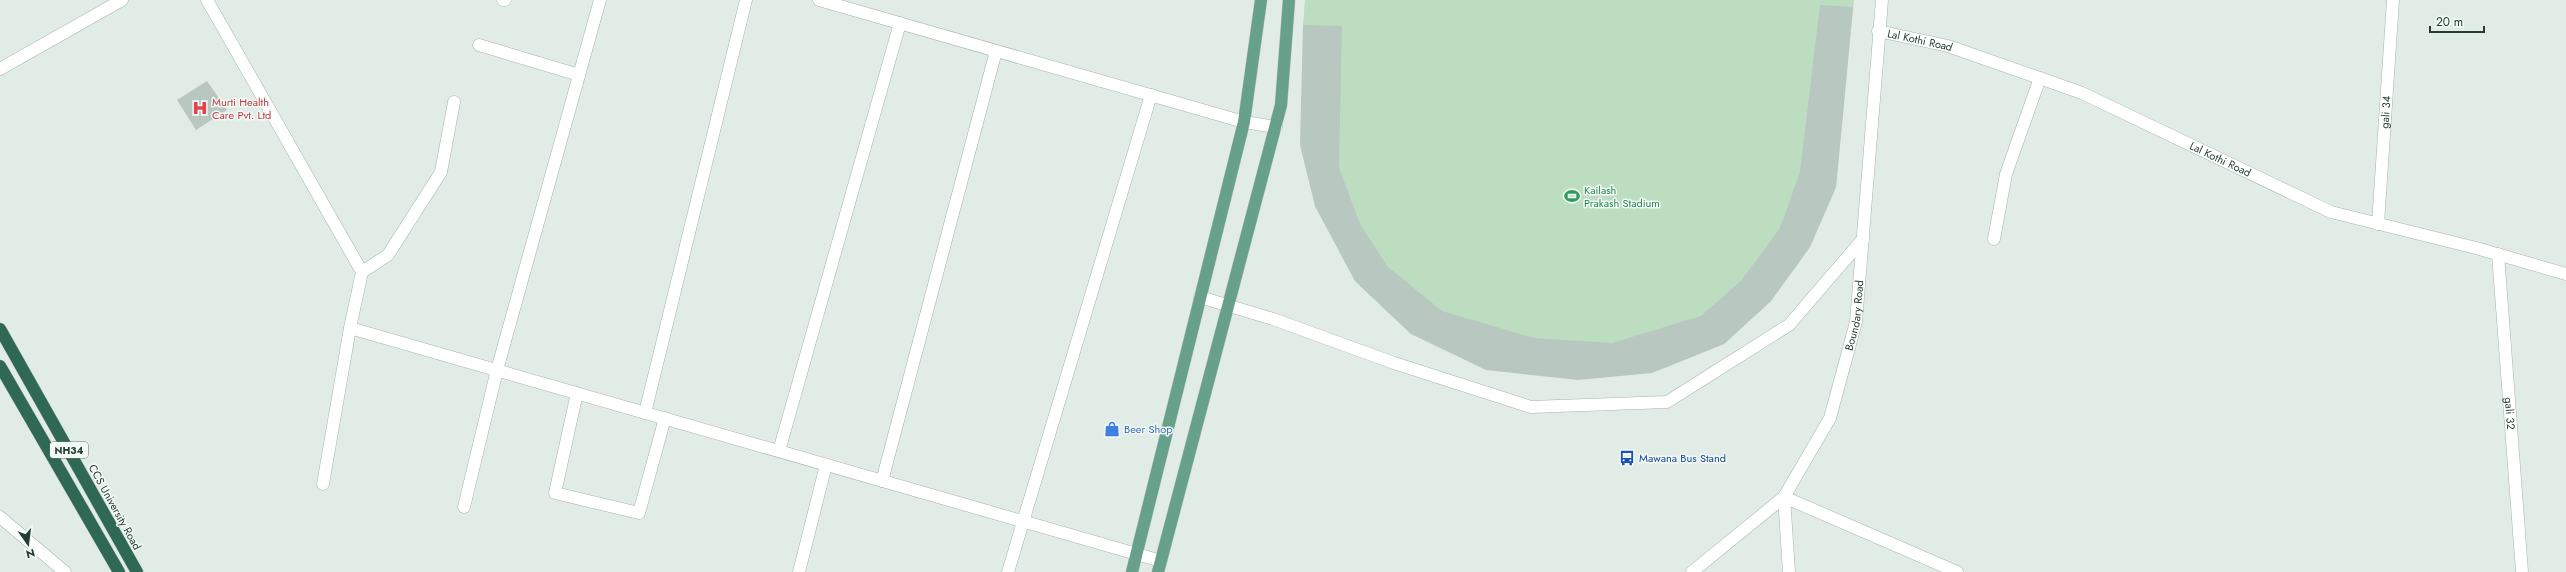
<svg xmlns="http://www.w3.org/2000/svg" width="2566" height="572" font-family="Jost,sans-serif">
<style>
.green{fill:#bcddc0}
.building{fill:#b8c7bf}
.lines{fill:none;stroke-linecap:round;stroke-linejoin:round}
.minor-casing{stroke:#a5b4ad;stroke-width:13}
.major-casing{stroke:#c1c9c6;stroke-width:13}
.highway-casing{stroke:#c1c9c6;stroke-width:13}
.minor{stroke:#fff;stroke-width:12}
.major{stroke:#68a18b;stroke-width:12}
.highway{stroke:#2f6956;stroke-width:12}
.labels{text-anchor:middle;dominant-baseline:central;stroke-width:3;stroke-linejoin:round;paint-order:stroke}
.shield{fill:#f3f9f5;stroke:#61756d;stroke-width:1}
.shield-label{font-size:10px;font-weight:bold;fill:#223d33}
.street-label{font-size:11px;fill:#223d33;stroke:#f3f9f5}
.health-label{font-size:11px;fill:#be3a42;stroke:#f3f9f5;text-anchor:start}
.leisure-label{font-size:11px;fill:#27864d;stroke:#f3f9f5;text-anchor:start}
.shop-label{font-size:11px;fill:#366cbe;stroke:#f3f9f5;text-anchor:start}
.transit-label{font-size:11px;fill:#164399;stroke:#f3f9f5;text-anchor:start}
</style>
<rect width="100%" height="100%" fill="#e2ece7"/>
<!-- green -->
<path class="green" d="M1305 0H1854L1836 187 1810 247 1771 301 1724 344 1652 373 1411 334 1355 281 1315 206 1303 25Z"/>
<!-- building -->
<path class="building" d="M1820 5 1853 7 1836 187 1810 247 1771 301 1724 344 1652 373 1578 380 1486 370 1411 334 1355 281 1315 206 1300 145 1303 25 1342 26 1339 168 1360 224 1387 266 1442 311 1534 338 1612 343 1701 316 1741 281 1780 228 1800 172Z
M207 81 227 110 196 130 177 100Z"/>
<g class="lines">
<defs>
<g id="minor">
<path d="M207 0 362 272 350 328 1161 561"/>
<path d="M503 0H505"/>
<path d="M819 0 1244 122 1276 127"/>
<path id="s1" d="M1878 31 1948 46 2082 93 2331 212 2476 248 2566 274"/>
<path d="M479 45 579 75"/>
<path d="M0 69 122 0"/>
<path id="s2" d="M2378 224 2393 0"/>
<path d="M1994 239 2006 174 2040 78"/>
<path id="s3" d="M2498 254 2522 572"/>
<path d="M362 272 388 255 441 172 454 102"/>
<path d="M1200 297 1273 319 1394 363 1531 407 1667 402 1789 325 1863 239"/>
<path d="M577 393 555 493 639 513 665 418"/>
<path d="M645 413 746 0"/>
<path d="M779 451 900 23"/>
<path d="M882 481 996 51"/>
<path d="M323 484 350 328"/>
<path d="M464 507 497 370 600 0"/>
<path d="M0 517 65 572"/>
<path d="M799 572 826 465"/>
<path d="M1008 572 1151 95"/>
<path id="s4" d="M1692 572 1784 497 1830 418 1856 322 1882 0"/>
<path d="M1789 572 1784 497 1957 572"/>
</g>
<path id="major" d="M1132 572 1244 122 1261 0
M1158 572 1281 105 1289 0"/>
<path id="highway" d="M0 329 137 572
M0 366 119 572"/>
</defs>
<!-- minor casing -->
<use href="#minor" class="minor-casing"/>
<!-- major casing -->
<use href="#major" class="major-casing"/>
<!-- highway casing -->
<use href="#highway" class="highway-casing"/>
<!-- minor -->
<use href="#minor" class="minor"/>
<!-- major -->
<use href="#major" class="major"/>
<!-- highway -->
<use href="#highway" class="highway"/>
</g>
<!-- icons -->
<defs>
<symbol id="hospital-bare" viewBox="-9 -9 18 18"><path d="M-5-5h3v3.5h4V-5h3V5h-3V1.5h-4V5h-3Z" fill="#e0444e" stroke="#f3f9f5" stroke-width="2.5" paint-order="stroke"/></symbol>
<symbol id="stadium-bare" viewBox="-9 -9 18 18"><path d="M0-5a6.5 5 0 1 0 0 10a6.5 5 0 1 0 0-10ZM-3.5-1.8h7v3.6h-7Z" fill="#2e9e5b" stroke="#f3f9f5" stroke-width="2.5" paint-order="stroke"/></symbol>
<symbol id="shop-bare" viewBox="-9 -9 18 18"><path d="M-5-2.5h2.3a2.7 3.5 0 0 1 5.4 0H5L5.5 6h-11ZM-1.5-2.5h3a1.5 2.3 0 0 0-3 0Z" fill="#3f7fe0" stroke="#f3f9f5" stroke-width="2.5" paint-order="stroke"/></symbol>
<symbol id="bus-bare" viewBox="-9 -9 18 18"><path d="M-5-6H5V4H4V6H2V4H-2V6H-4V4H-5ZM-3.5-4V0h7V-4ZM-3.5 1.2v1.5H-2V1.2ZM2 1.2v1.5H3.5V1.2Z" fill="#1a4fb4" stroke="#f3f9f5" stroke-width="2.5" paint-order="stroke"/></symbol>
</defs>
<g fill-rule="evenodd">
<use href="#hospital-bare" x="189" y="97" width="22" height="22"/>
<use href="#stadium-bare" x="1561" y="185" width="22" height="22"/>
<use href="#shop-bare" x="1101" y="418" width="22" height="22"/>
<use href="#bus-bare" x="1616" y="447" width="22" height="22"/>
</g>
<g class="labels">
<!-- shield labels -->
<rect class="shield" x="50" y="442" width="38" height="16" rx="3"/>
<g class="shield-label">
<text x="69" y="450">NH34</text>
</g>
<!-- street labels -->
<g class="street-label">
<text stroke="none"><textPath href="#s1" startOffset="43">Lal Kothi Road</textPath></text>
<text stroke="none"><textPath href="#s2" startOffset="112">gali 34</textPath></text>
<text stroke="none"><textPath href="#s1" startOffset="367">Lal Kothi Road</textPath></text>
<text stroke="none"><textPath href="#s4" startOffset="316">Boundary Road</textPath></text>
<text stroke="none"><textPath href="#s3" startOffset="160">gali 32</textPath></text>
<text transform="translate(115 507) rotate(61)">CCS University Road</text>
</g>
<!-- health labels -->
<g class="health-label">
<text x="212" y="102">Murti Health<tspan x="212" dy="13">Care Pvt. Ltd</tspan></text>
</g>
<!-- leisure labels -->
<g class="leisure-label">
<text x="1584" y="190">Kailash<tspan x="1584" dy="13">Prakash Stadium</tspan></text>
</g>
<!-- shop labels -->
<g class="shop-label">
<text x="1124" y="429">Beer Shop</text>
</g>
<!-- transit labels -->
<g class="transit-label">
<text x="1639" y="458">Mawana Bus Stand</text>
</g>
</g>
<!-- north arrow -->
<g transform="translate(28 544) rotate(166)" stroke="#f3f9f5" stroke-width="3" paint-order="stroke">
<path d="M0-3L7 15L0 10L-7 15Z" fill="#223d33"/>
<text y="-6" font-size="11" font-weight="bold" text-anchor="middle" fill="#223d33">N</text>
</g>
<!-- scale -->
<path d="M2430 26v6h54v-6" fill="none" stroke="#223d33" stroke-width="2"/>
<text x="2436" y="26" font-size="12" fill="#223d33" stroke="#f3f9f5" stroke-width="3" paint-order="stroke">20 m</text>
</svg>
